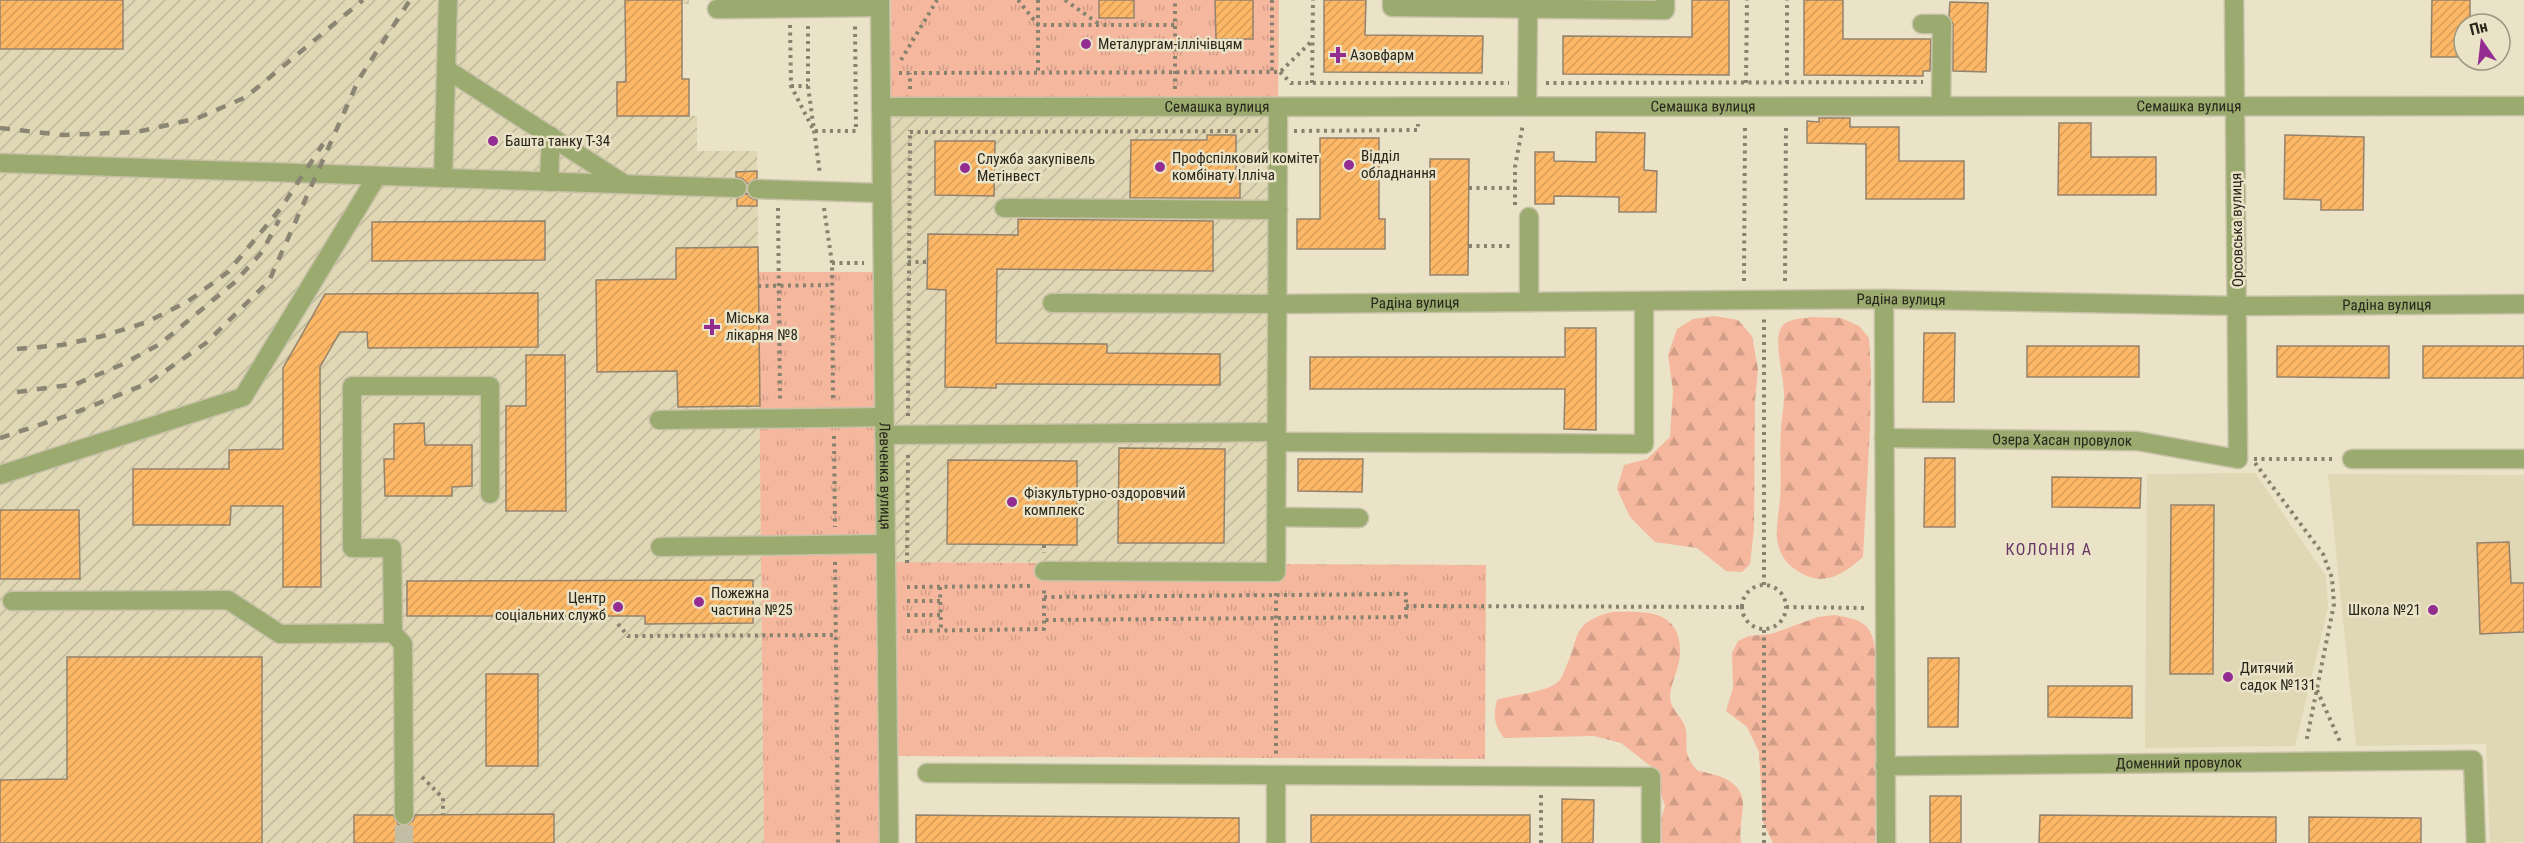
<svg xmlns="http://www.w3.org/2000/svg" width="2524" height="843" font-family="'Roboto Condensed',sans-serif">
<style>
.built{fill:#e0d7b5}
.industrial{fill:url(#industrial-furrows)}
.forest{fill:url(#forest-firs)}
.park{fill:url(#park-tufts)}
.building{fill:url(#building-hatch);stroke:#95826d;stroke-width:1.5}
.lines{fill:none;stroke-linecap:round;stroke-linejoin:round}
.minor-tunnel{stroke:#c3bda5;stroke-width:18;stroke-dasharray:18 9;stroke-linecap:butt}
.minor-casing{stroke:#c7c1a8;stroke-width:21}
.path{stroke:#87826f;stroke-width:4;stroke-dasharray:3 4.5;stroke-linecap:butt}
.minor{stroke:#9bab6f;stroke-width:18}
.rail{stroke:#8b8673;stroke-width:4.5;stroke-dasharray:10 10;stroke-linecap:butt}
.poi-dot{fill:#932d92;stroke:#eae3c7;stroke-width:2}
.labels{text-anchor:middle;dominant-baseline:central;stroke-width:5;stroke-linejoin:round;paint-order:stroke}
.poi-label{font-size:15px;fill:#28251b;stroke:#eae3c7;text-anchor:start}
.street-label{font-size:15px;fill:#28251b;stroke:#eae3c7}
.neighbourhood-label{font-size:16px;letter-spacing:1.5px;fill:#663465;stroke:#eae3c7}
</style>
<defs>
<pattern id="industrial-furrows" width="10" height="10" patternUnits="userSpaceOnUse" patternTransform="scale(1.5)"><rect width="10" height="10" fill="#e0d7b5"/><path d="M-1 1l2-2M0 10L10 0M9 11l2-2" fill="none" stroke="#c0b89b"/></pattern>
<pattern id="forest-firs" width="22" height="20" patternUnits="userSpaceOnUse" patternTransform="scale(1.5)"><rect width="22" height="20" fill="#f5b89e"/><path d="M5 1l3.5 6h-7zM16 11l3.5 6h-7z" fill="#d29e88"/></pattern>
<pattern id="park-tufts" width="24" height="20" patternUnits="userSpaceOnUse" patternTransform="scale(1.5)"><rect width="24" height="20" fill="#f5b89e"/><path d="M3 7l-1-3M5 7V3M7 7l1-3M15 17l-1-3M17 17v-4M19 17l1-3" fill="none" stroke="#d29e88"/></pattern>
<pattern id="building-hatch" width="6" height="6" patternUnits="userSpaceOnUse" patternTransform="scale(1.5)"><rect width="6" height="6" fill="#fcb866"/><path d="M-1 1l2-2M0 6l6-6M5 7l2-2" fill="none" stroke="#d89e58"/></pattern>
</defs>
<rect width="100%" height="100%" fill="#eae3c7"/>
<!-- built -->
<path class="built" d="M2255 473 2326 576 2328 608 2295 746 2145 748 2147 474Z
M2328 474 2524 475V842L2490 843 2486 744 2356 746Z"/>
<!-- industrial -->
<path class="industrial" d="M0 0H689V4H682V79L689 116H697V151H757L764 843H0Z
M886 107H1278L1276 563 891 562Z"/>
<!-- forest -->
<path class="forest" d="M1715 316 1738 320 1752 336 1758 369 1755 401 1754 529 1750 564 1742 572 1726 571 1697 548 1655 542 1630 517 1617 489 1624 465 1647 459 1670 437 1673 391 1668 355 1677 329 1693 319Z
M1812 317 1841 318 1859 326 1869 338 1871 371 1870 428 1863 557C1847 571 1829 585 1807 576 1793 569 1784 563 1779 548 1774 532 1779 515 1780 498 1782 476 1779 453 1781 430 1781 419 1784 409 1784 398 1785 378 1774 347 1780 330 1785 318 1801 319 1812 317Z
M1612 612C1646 611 1682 609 1680 655 1679 669 1671 682 1670 696 1670 708 1679 714 1684 724 1689 735 1684 746 1688 756 1690 762 1694 767 1698 771 1716 774 1744 781 1743 805 1742 819 1739 829 1741 843H1662L1661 819 1665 806 1653 768 1621 743 1594 736 1504 738C1494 725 1493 716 1497 700 1514 694 1547 693 1559 681 1562 678 1564 672 1565 669 1581 638 1569 623 1612 612Z
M1834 615C1874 621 1873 631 1878 668L1875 843H1773L1763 822 1759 752 1747 727 1726 711 1733 688 1732 653 1738 641 1749 636 1771 634 1818 617Z"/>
<!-- park -->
<path class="park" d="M891 0H1279L1278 107H891Z
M758 272H876L882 843H764Z
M891 562 1486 565 1485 759 893 756Z"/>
<!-- building -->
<path class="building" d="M0 0H123V49H0Z
M625 0H682V79H689V116H617V82H626Z
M1099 0H1134V18H1099Z
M1215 0H1253V39H1216Z
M1324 0H1366L1365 35 1483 36 1482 73 1324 72Z
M1692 0H1729V75L1563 74V36L1692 37Z
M1804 0H1843V39H1931L1930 71H1923V76L1804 75Z
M2432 0H2470V24H2464V57H2431Z
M1950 2 1988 3 1986 72 1953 71V24L1949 16Z
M1819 118H1850V127H1899V161H1964V199H1866V144L1807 143V121L1819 122Z
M2059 123H2091V157H2156V195H2058Z
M1596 132 1645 133 1644 170 1657 171 1656 212H1619V197L1554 196V204H1535V152H1554V161L1596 162Z
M1207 135H1236V179H1240V198H1130L1131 140H1207Z
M2285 135 2364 137 2363 210H2321V200L2284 199Z
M1320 138H1379V219H1385V249H1297V219H1320Z
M935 141H995L994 196 935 195Z
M1430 159H1469L1468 275H1430Z
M757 171V178L747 184 743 179 736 177V172Z
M747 193 751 198 757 200V206H737V199Z
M1018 219 1213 221V271L997 269 996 343 1107 344V353L1220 354V385L996 384V388L945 387 946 290 927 289 928 234 1018 235Z
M545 221V260L372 261V222Z
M758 247 760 406 678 407 677 371 597 372 596 280 676 279V248Z
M538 293V347L368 348 367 332H340L320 367 321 587H283V506H231L230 525H133V469H229V450L283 449V368L325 294Z
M1565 328H1596V430L1564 429 1565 389H1310V357H1565Z
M1924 333H1955L1954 402H1923Z
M2027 346H2139V377H2027Z
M2277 346H2389V378L2277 377Z
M2423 346H2524V378H2423Z
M526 355H565L566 511H506V406H526Z
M424 423 425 445H472V486L452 487V496H385L384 459H394V424Z
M1119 448 1225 449 1224 543H1118Z
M1925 458H1955V527H1924Z
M1298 459H1363L1362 492 1298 491Z
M948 460 1077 461V545L947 544Z
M2052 477 2141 478 2140 508 2052 507Z
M2171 505H2214L2213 674H2170Z
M0 510H79L80 579H0Z
M2509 542 2511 583H2524V632L2480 634 2477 543Z
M753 580V623L645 624V616H407V581Z
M67 657H262V843H0V780L67 779Z
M1928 658H1959L1958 727H1928Z
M486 674H538V766H486Z
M2048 686H2132V718L2048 717Z
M1930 796H1961V843H1930Z
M1562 799 1594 800 1593 843H1562Z
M554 814V843H354V815H393L398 824 405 826 413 821 415 815Z
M916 815 1239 818V843H916Z
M1311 815H1530V843H1311Z
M2040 815 2276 817V843H2039Z
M2309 817 2421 818V843H2309Z"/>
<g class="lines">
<!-- minor-tunnel -->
<path class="minor-tunnel" d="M404 843V815"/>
<defs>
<g id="minor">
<path id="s1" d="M880 0 889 843"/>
<path d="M1392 0V7L1665 10V0"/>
<path d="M717 9 880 7"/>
<path d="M1922 24H1942L1941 105"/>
<path d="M446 69 623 183"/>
<path d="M1527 106 1528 9"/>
<path id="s2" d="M881 107 2524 106"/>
<path d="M0 163 737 188"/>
<path d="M443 178 448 0"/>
<path d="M549 182 551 136"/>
<path d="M757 189 882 193"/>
<path d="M1004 208 1278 210"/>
<path d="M1884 299 1886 843"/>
<path d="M1529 302V217"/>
<path id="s3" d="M1052 303 1277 304 1884 299 2239 306 2524 304"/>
<path d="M659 420 884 417"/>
<path d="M884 435 1276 432"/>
<path id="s4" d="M1884 438 2137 441 2238 459 2234 0"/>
<path d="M1276 442 1644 444V301"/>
<path d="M2352 459H2524"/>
<path d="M0 475 243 397 377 176"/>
<path d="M1276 517 1359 518"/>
<path d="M660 547 885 544"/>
<path d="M1044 571 1276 572 1278 107"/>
<path d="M12 601 228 600 280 634 393 633"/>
<path id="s5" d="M1885 766 2473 760 2476 843"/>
<path d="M927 773 1651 777V843"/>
<path d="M404 815 403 644 393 633 392 548H352V386H490V494"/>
<path d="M1276 843V775"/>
</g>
</defs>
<!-- minor casing -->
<use href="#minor" class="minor-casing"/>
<!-- path -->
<path class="path" d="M1018 0 1038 25H1175
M1038 0V73
M1065 0 1099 24
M1272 0V73
M790 25 791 86 814 131H856L855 26
M808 26V86L820 174
M901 60 937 0
M1280 72 1291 83H1509
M899 73 1280 72 1312 41
M1312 83 1313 0
M1546 83 1923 82
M1746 83 1747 0
M1787 83V0
M791 86H808
M910 89V73
M1175 89V0
M1294 131 1418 130V124
M910 132 1260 131
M1469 188H1515
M1515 205V167L1523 124
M778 208 780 402
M824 208 832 263 833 401
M1469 246H1513
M908 262H928
M832 263H864
M1744 281 1745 124
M1785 281 1786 124
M758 286 832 285
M908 416 910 130
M834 436 835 527
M2254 459H2334
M2255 463 2323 554 2332 578 2334 604 2306 743
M1044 545V553
M835 562 838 843
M907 563 908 454
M1764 585V316
M1742 607a22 22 0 1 1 44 0a22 22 0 1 1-44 0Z
M907 587 1032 586
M940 587 941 630
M1276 593V757
M1044 597 1406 594V617L1044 620
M907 601H940
M1406 606 1742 607
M1786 607 1866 608
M907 615H941
M618 624 628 636 836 635
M907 631 1044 629V588
M2317 690 2341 744
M422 777 443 798V815
M1541 843V795
M1764 843V629"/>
<!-- minor -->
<use href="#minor" class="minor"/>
<!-- rail -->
<path class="rail" d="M0 128 62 135 137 132 198 118 246 97 363 0
M17 349 62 345 103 336 147 322 187 302 228 272 281 208 323 144
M17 392 76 384 121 365 160 344 235 282 262 252 279 220
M0 438 72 414 146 384 206 343 269 281 359 79 410 0"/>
</g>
<!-- markers -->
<g class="poi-dot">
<circle cx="1086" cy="44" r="6"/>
<path d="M1335 46h6v6h6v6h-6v6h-6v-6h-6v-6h6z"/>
<circle cx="493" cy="141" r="6"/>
<circle cx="1349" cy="165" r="6"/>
<circle cx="1160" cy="167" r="6"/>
<circle cx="965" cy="168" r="6"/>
<path d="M709 318h6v6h6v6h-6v6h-6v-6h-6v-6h6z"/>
<circle cx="1012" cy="502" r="6"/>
<circle cx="699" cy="602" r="6"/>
<circle cx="618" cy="607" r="6"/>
<circle cx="2433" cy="610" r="6"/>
<circle cx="2228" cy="677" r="6"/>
</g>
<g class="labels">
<!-- poi labels -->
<g class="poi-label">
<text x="1098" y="44">Металургам-іллічівцям</text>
<text x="1350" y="55">Азовфарм</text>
<text x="505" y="141">Башта танку Т-34</text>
<text x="1361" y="156">Відділ<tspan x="1361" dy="17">обладнання</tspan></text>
<text x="1172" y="158">Профспілковий комітет<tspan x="1172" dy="17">комбінату Ілліча</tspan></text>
<text x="977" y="159">Служба закупівель<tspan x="977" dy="17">Метінвест</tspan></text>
<text x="726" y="318">Міська<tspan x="726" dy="17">лікарня №8</tspan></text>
<text x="1024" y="493">Фізкультурно-оздоровчий<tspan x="1024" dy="17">комплекс</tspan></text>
<text x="711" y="593">Пожежна<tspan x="711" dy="17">частина №25</tspan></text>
<text x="606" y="598" text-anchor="end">Центр<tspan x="606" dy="17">соціальних служб</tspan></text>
<text x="2421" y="610" text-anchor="end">Школа №21</text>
<text x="2240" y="668">Дитячий<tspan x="2240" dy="17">садок №131</tspan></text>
</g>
<!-- street labels -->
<g class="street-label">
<text stroke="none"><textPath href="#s2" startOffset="822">Семашка вулиця</textPath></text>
<text stroke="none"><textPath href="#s2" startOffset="1308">Семашка вулиця</textPath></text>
<text stroke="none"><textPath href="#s2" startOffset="336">Семашка вулиця</textPath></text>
<text transform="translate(2237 230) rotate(-91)">Орсовська вулиця</text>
<text stroke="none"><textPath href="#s3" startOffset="849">Радіна вулиця</textPath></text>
<text stroke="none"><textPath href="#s3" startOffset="363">Радіна вулиця</textPath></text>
<text stroke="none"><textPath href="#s3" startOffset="1335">Радіна вулиця</textPath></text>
<text stroke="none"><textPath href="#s4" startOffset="178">Озера Хасан провулок</textPath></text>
<text stroke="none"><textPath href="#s1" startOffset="476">Левченка вулиця</textPath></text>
<text stroke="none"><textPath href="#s5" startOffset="294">Доменний провулок</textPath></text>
</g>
<!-- neighbourhood labels -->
<g class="neighbourhood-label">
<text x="2049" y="549">КОЛОНІЯ А</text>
</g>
</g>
<!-- north arrow -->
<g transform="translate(2482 42) rotate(346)"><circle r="28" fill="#eae3c7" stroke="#9c9782" stroke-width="1.5"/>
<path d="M0-4.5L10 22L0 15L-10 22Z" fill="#932d92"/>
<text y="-9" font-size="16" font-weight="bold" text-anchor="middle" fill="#28251b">Пн</text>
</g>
</svg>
